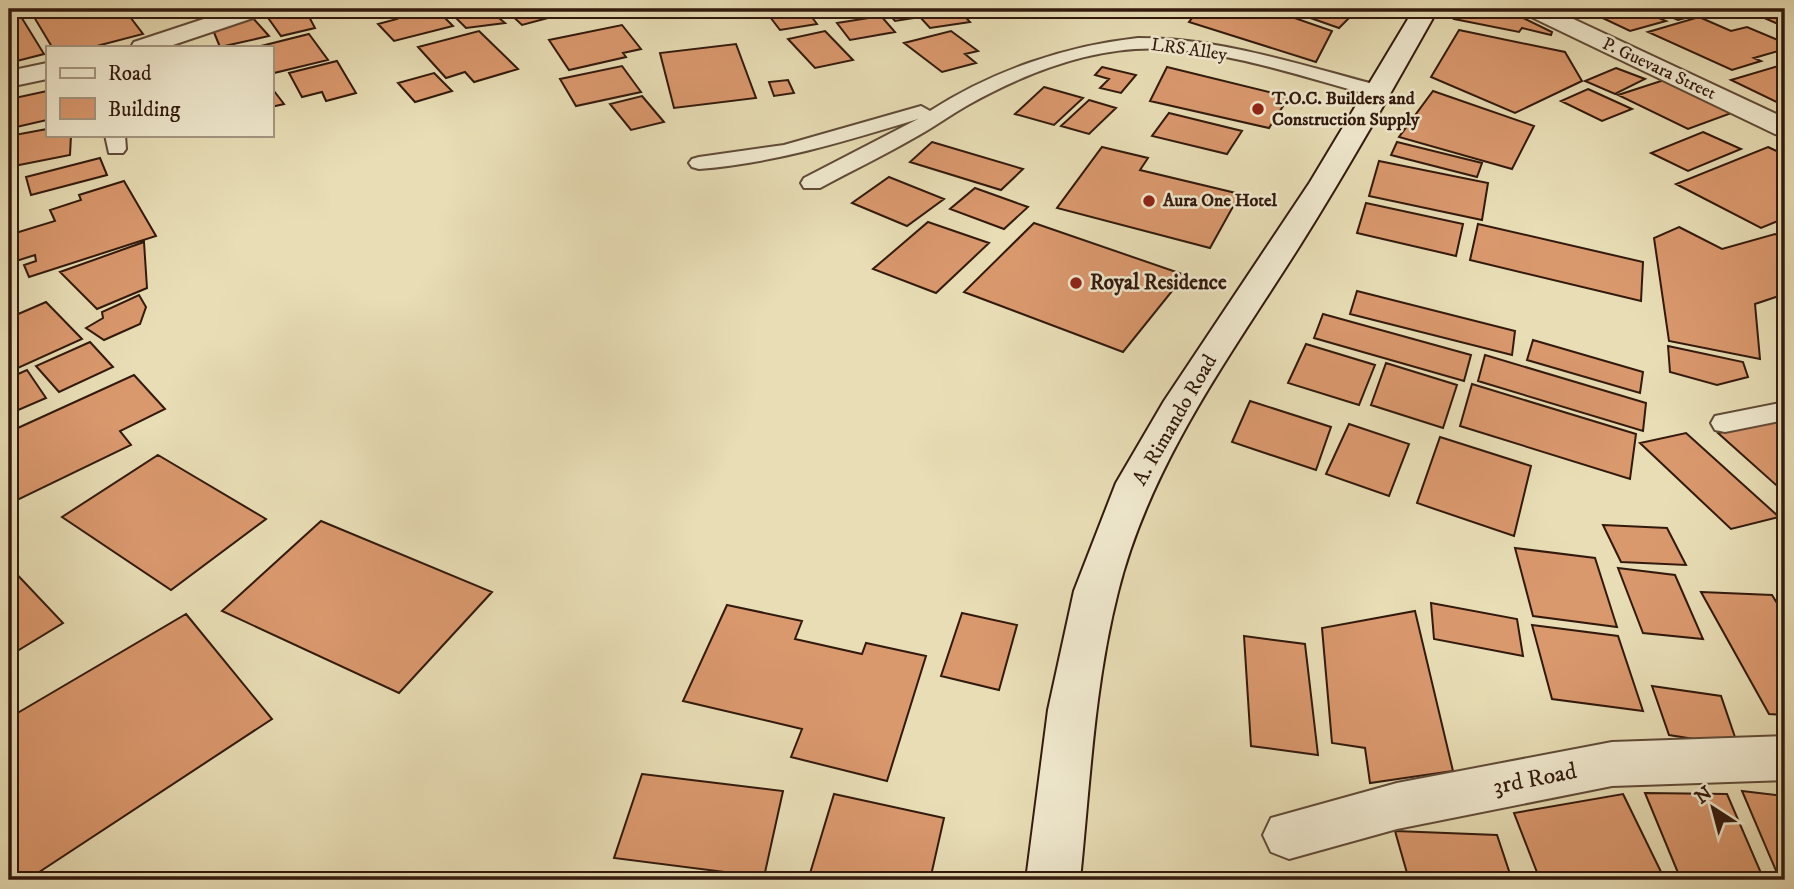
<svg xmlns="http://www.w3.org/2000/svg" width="1794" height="889" font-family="'IM FELL DW Pica',serif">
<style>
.building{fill:#da986d;stroke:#32190d;stroke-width:2}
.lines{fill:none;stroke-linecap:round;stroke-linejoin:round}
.lane-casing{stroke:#604a37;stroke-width:4}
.street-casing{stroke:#604a37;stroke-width:4}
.secondary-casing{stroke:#32190d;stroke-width:4}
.lane{fill:#f0e9cf;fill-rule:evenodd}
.street{fill:#f0e9cf;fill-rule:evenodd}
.secondary{fill:#f0e9cf;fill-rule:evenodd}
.poi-dot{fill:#8f2418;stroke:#f0e9cf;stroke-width:2.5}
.labels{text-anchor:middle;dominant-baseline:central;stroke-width:5;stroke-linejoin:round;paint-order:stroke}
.far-street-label{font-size:18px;fill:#32190d;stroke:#f0e9cf}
.far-poi-label{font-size:18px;font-weight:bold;fill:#32190d;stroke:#f0e9cf;text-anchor:start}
.poi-label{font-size:21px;font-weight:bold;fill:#32190d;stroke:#f0e9cf;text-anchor:start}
.street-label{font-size:21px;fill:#32190d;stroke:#f0e9cf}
.near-street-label{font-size:24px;fill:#32190d;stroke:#f0e9cf}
</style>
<rect width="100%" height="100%" fill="#e8ddb5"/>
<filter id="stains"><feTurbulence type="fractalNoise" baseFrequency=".00286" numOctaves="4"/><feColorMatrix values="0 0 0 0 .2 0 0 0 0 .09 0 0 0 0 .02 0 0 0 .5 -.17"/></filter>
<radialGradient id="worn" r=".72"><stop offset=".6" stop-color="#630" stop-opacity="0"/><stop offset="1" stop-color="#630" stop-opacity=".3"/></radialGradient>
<!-- building -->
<path class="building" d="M66 9H124L143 34 93 47H52L34 17Z
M279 9H305L315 28 281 36 266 15Z
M360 9H411L392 14 386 9 366 14Z
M420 9H436L453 26 394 41 378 24 397 19 394 15Z
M447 9H488L505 23 466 28Z
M505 9H571L574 11 522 25Z
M764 9H847L848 10 811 16 817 24 780 30Z
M908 9H958L970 22 930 28 920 17 895 21 887 12Z
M1199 9H1269L1332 31 1316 62 1189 22Z
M1285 9H1356L1357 10 1339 28Z
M1459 9 1509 11 1552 32 1551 35 1522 28 1519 32 1454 19Z
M1608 9H1638L1666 21 1630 31 1592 13Z
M1652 9H1714L1716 10 1678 20Z
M1779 9H1785V27L1760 16Z
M20 15 44 54 9 63V17Z
M251 16 269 36 220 47 213 30Z
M881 16 895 32 850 40 837 23Z
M1699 17 1731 31 1747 27 1785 43V49L1754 58 1761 61 1732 70 1648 32Z
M622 25 641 49 623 53 626 57 569 70 549 40Z
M1459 30 1565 52 1582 81 1515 113 1431 77Z
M479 31 518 69 474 82 465 72 446 78 418 47Z
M825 31 853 60 815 68 788 39Z
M951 31 978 51 965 54 976 63 942 72 904 43Z
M309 34 328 60 274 73 271 69V47H257Z
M736 44 756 98 674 108 660 53Z
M337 61 356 93 326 101 322 92 302 97 289 73Z
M1785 64V106L1731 80Z
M622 66 641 92 576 106 560 79Z
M1102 67 1136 75 1121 93 1100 88 1109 79 1095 75Z
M1167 67 1289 97 1269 128 1150 101Z
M1616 68 1645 79 1615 94 1585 81Z
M434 73 452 91 415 102 398 83Z
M1667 79 1737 111 1688 129 1618 95Z
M788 80 794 93 774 96 769 82Z
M271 87 284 104 271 107Z
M1044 87 1083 98 1054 125 1015 114Z
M1588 89 1632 109 1602 121 1561 101Z
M47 91V120L12 128 10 99Z
M1433 91 1534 126 1512 169 1399 137Z
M642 96 664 122 631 130 610 104Z
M1089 100 1116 108 1089 134 1061 126Z
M1169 113 1242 131 1227 154 1152 136Z
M47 129V135H71L70 155 9 167V136Z
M1703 132 1741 149 1688 171 1651 153Z
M932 142 1023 169 1001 190 910 162Z
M1397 142 1482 163 1477 177 1391 155Z
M1102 147 1148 158 1140 170 1240 194 1210 248 1057 208Z
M1768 147 1785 155V218L1761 228 1676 184Z
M100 158 107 175 31 195 26 177Z
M1379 161 1488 183 1482 220 1369 196Z
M889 177 944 199 907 226 852 203Z
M124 181 156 236 29 277 24 265 36 261 35 255 10 263 9 235 55 221 50 210 81 200 79 195Z
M975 188 1028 207 1004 229 950 209Z
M1366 203 1463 224 1456 256 1357 233Z
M928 222 989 243 936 293 873 269Z
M1034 223 1185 275 1123 352 964 292Z
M1478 224 1643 262 1641 301 1470 260Z
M1679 227 1722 249 1775 234 1785 240V294L1755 304 1760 359 1669 341 1654 238Z
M144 242 147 288 97 309 60 272Z
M1357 291 1515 331 1512 355 1350 314Z
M139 295 146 307 140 324 104 340 86 328 103 318 102 312Z
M46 302 82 339 9 372V318Z
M1323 314 1471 355 1464 381 1314 338Z
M1533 340 1643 372 1640 393 1527 360Z
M90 342 113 367 59 392 36 366Z
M1306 344 1375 365 1359 405 1288 383Z
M1668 346 1743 362 1748 377 1717 385 1670 372Z
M1485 355 1646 403 1643 431 1478 381Z
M1386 363 1457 385 1443 428 1371 405Z
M27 370 46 398 9 414V378Z
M134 375 165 409 120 431 131 445 9 504V432Z
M1472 384 1636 434 1630 479 1460 426Z
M1250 401 1331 427 1316 470 1232 442Z
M1785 419V493L1718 433Z
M1349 424 1409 444 1389 496 1326 474Z
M1686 433 1779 517 1731 529 1640 443Z
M1440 437 1531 466 1514 536 1417 503Z
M158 455 266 519 171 590 62 517Z
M321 521 492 592 399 693 222 611Z
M1603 525 1667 528 1686 565 1621 562Z
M1515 548 1595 558 1617 627 1533 616Z
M9 566 63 623 9 656Z
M1618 568 1675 575 1703 639 1643 633Z
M1701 592 1772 595 1785 616V715L1769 714Z
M1431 603 1517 619 1523 656 1434 639Z
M727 605 802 621 795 639 862 654 866 643 926 656 887 781 791 757 802 729 683 701Z
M1415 611 1453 771 1370 783 1365 748 1332 743 1322 628Z
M962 613 1017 625 999 690 941 676Z
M186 614 272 719 27 880H12L9 875V718Z
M1532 625 1618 636 1643 711 1552 699Z
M1244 636 1305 644 1318 755 1251 746Z
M1652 686 1721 696 1738 746 1669 735Z
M642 774 783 791 764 877 614 858Z
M1742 791 1785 796V880H1780Z
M1645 793 1727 794 1764 880H1681Z
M834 794 944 818 930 880H808Z
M1623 794 1665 880H1540L1514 813Z
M1395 831 1497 835 1512 880H1409Z"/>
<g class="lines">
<defs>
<path id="lane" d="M1138 38C1223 38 1303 66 1385 87L1388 91 1378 97C1308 79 1238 53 1165 49 1097 45 1027 72 968 105 950 115 933 128 914 138 883 156 851 171 820 188H804L801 183 804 178 918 119C846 141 775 163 699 169L692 167 689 163 692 159 699 157 784 145 921 106 930 111C992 71 1065 46 1138 38Z
M105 135H125L126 149 123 153H109Z
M1785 402V420L1725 432 1715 430 1711 423 1715 416Z"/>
<path id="street" d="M234 9H269L265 14 167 47H131L134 42Z
M1521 9H1552L1785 118V136L1775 134 1525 14Z
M47 63V79L9 87V71Z
M1785 736V780L1612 786 1397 829 1289 859 1271 852 1263 835 1271 818 1397 783 1612 742Z"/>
<path id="secondary" d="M1414 9H1438C1393 89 1348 169 1299 247 1230 356 1150 464 1118 592 1094 686 1090 784 1080 880H1026L1048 710 1074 591 1116 483 1164 401 1310 182Z"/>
</defs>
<!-- lane casing -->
<use href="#lane" class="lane-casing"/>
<!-- street casing -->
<use href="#street" class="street-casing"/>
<!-- secondary casing -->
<use href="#secondary" class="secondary-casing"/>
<!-- lane -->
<use href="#lane" class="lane"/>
<!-- street -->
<use href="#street" class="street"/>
<!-- secondary -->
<use href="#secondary" class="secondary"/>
</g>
<!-- markers -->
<g class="poi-dot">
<circle cx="1258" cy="109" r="7"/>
<circle cx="1149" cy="201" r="7"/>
<circle cx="1076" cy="283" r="7"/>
</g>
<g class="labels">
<!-- far-street labels -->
<g class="far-street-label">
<text transform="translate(1189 50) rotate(8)">LRS Alley</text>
<text transform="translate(1659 69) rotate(25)">P. Guevara Street</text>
</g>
<!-- far-poi labels -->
<g class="far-poi-label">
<text x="1272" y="99">T.O.C. Builders and<tspan x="1272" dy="21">Construction Supply</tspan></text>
<text x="1163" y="201">Aura One Hotel</text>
</g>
<!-- poi labels -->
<g class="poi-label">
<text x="1090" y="283">Royal Residence</text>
</g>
<!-- street labels -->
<g class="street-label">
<text transform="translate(1175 420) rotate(-60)">A. Rimando Road</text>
</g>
<!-- near-street labels -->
<g class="near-street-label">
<text transform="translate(1535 779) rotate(-11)">3rd Road</text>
</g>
</g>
<!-- margin -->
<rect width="1794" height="889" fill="none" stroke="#e8ddb5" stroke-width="35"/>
<rect x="10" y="10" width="1773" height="868" fill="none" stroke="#32190d" stroke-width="3.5"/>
<rect x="18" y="18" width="1759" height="854" fill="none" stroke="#32190d" stroke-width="2"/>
<!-- legend -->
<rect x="46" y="46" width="228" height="91" fill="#f0e9cf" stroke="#a49681" stroke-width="2"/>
<rect x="60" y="68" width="35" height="10" fill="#f0e9cf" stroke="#a49681" stroke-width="2"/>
<text x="108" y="80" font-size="21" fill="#32190d">Road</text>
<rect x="60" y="98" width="35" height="21" fill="#da986d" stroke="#a49681" stroke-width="2"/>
<text x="108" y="116" font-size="21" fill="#32190d">Building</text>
<!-- north arrow -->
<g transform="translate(1713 808) rotate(324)" stroke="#f0e9cf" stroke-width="5" paint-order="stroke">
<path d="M0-5L12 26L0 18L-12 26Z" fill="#32190d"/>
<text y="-10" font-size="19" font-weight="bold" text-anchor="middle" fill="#32190d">N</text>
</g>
<rect width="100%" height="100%" filter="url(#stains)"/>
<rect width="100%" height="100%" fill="url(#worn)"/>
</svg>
